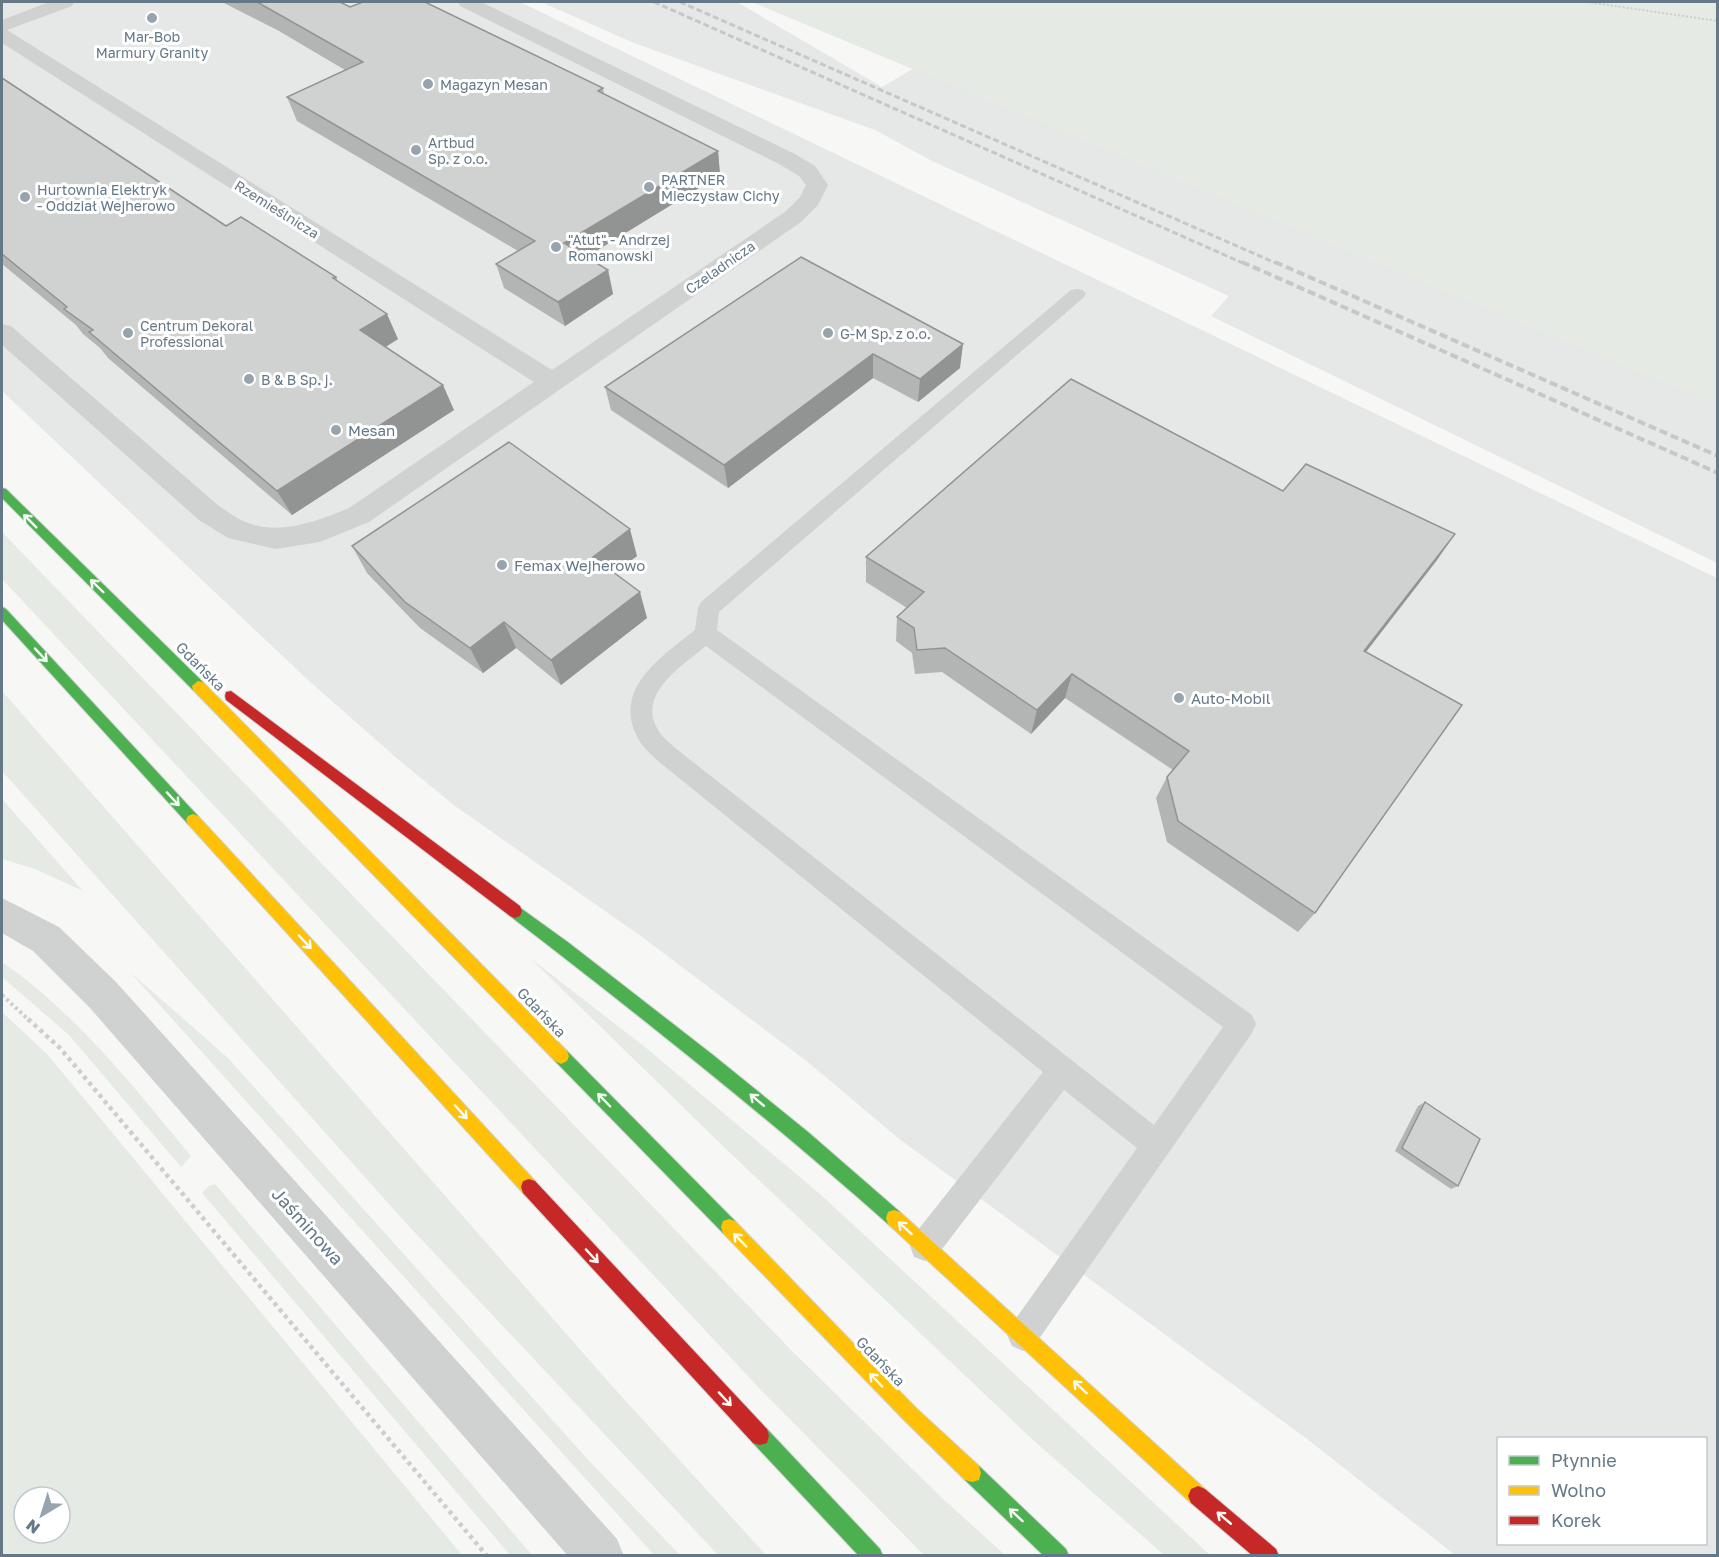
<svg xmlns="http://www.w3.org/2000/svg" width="1719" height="1557" font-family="'Golos Text',sans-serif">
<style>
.built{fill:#e6e7e7;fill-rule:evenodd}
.green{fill:#e6eae4;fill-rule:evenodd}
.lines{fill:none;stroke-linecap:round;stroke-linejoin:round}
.fast-casing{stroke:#d2d4d5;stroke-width:2}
.slow-casing{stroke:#d2d4d5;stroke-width:2}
.jam-casing{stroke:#d2d4d5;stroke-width:2}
.path-far2{stroke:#cccecf;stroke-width:2;stroke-dasharray:2 2;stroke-linecap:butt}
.path-far1{stroke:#cccecf;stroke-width:4;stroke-dasharray:3 3;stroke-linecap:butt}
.path{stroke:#cccecf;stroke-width:4.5;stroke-dasharray:4 4;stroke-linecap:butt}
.lane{fill:#d0d2d2;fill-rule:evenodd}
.street{fill:#d0d2d2;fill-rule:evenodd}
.fast{fill:#4caf50;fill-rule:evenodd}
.slow{fill:#ffc107;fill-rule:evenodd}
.jam{fill:#c62828;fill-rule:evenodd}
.rail-far1{stroke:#c6c7c8;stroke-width:3;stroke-dasharray:6 3;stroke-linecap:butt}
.rail{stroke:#c6c7c8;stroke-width:4;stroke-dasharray:8 4;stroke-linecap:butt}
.wall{fill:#b3b5b5}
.shaded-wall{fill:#929393}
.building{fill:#d0d2d2;stroke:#929393;stroke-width:1.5}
.oneway{stroke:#f6fbf6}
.poi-dot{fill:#97a4ae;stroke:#fff;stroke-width:2}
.labels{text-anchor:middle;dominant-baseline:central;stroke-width:6;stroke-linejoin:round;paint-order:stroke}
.far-poi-label{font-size:14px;fill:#647888;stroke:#fff;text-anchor:start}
.far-street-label{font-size:14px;fill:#647888;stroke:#fff}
.poi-label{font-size:15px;fill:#647888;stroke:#fff;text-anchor:start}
.street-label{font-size:15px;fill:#647888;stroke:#fff}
.near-street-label{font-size:18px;fill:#647888;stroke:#fff}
</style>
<rect width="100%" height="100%" fill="#f7f7f6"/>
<!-- built -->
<path class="built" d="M2 2H520L1717 578V1555H1455L1307 1439 898 1138 809 1063 645 939 455 806 400 761 308 680 2 391ZM1498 1438H1706V1544H1498Z
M541 2H737L882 87 943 51 1717 379V563L1211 316 1229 296 932 161 875 130 634 43Z"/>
<!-- green -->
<path class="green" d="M752 2H1717V405Z
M2 532 792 1351 942 1498 1005 1555H924L761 1390 2 579Z
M2 691 613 1387 766 1555H718L405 1222 2 771Z
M2 799 83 891 35 869 2 859Z
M530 958 645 1047 820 1194 1210 1555H1164L1033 1440 725 1148Z
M2 962C76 1013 134 1087 191 1156L181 1167 69 1035 2 977Z
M130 972 228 1058 591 1463 680 1555H654Z
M2 1012 47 1054 462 1555H2ZM24 1497H60V1533H24Z
M215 1184 532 1555H510L202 1193 209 1186Z"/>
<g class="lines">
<defs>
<path id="fast" d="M2 488 6 489 203 682 204 686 203 690H193L2 498Z
M2 607 6 609 198 816 200 820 198 824 193 826 188 824 2 620Z
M515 904 569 943 713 1055 808 1132 900 1212 902 1218 900 1224 894 1226 888 1224C766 1116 639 1015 510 916L508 911 510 906Z
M561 1048 567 1051 735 1221 737 1227 735 1233 729 1235 723 1233 555 1061 553 1056 555 1051Z
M760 1427 767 1429 880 1549 883 1556H859L753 1443 751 1436 753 1429Z
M972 1464 979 1466 1066 1549 1069 1556H1044L965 1480 963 1473 965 1466Z"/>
<path id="slow" d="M198 681 203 682 567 1051 569 1056 567 1061 561 1064 555 1061 193 690 192 686Z
M193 814 198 816 535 1181 537 1187 535 1193 529 1195 523 1193 188 824 186 820 188 816Z
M894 1210 900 1212 1205 1489 1208 1496 1205 1503 1198 1506 1191 1503 888 1224 886 1218 888 1212Z
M729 1219 735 1221 915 1407 979 1466 981 1473 979 1480 972 1482 965 1480 903 1419 723 1233 721 1227 723 1221Z"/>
<path id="jam" d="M231 691 520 906 522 911 520 916 515 918 510 916 226 700 225 696 226 692Z
M529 1179 535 1181 767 1429 769 1436 767 1443 760 1445 753 1443 523 1193 521 1187 523 1181Z
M1198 1486 1205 1489 1276 1549 1279 1556H1253L1191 1503 1188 1496 1191 1489Z"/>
</defs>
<!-- fast casing -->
<use href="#fast" class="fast-casing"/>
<!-- slow casing -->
<use href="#slow" class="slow-casing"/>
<!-- jam casing -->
<use href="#jam" class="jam-casing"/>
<!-- path-far2 -->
<path class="path-far2" d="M1587 2 1718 21"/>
<!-- path-far1 -->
<path class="path-far1" d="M2 995 30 1021"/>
<!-- path -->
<path class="path" d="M28 1019 60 1048 487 1556"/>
<!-- lane -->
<path class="lane" d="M1077 289 1083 290 1086 294 1083 298 719 612 717 630 1252 1015 1256 1024 1252 1033 1034 1346 1023 1351 1012 1346 1007 1335 1012 1324 1137 1148 1064 1090 936 1257 925 1261 914 1257 910 1246 914 1235 1043 1072 658 761C651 754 644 749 639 740 610 690 661 657 695 630L698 608 701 602 1071 290ZM706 646 1223 1027 1154 1125 674 747C669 742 662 737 658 730 636 694 683 665 706 646Z"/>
<!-- street -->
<path class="street" d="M49 2H74L72 6 7 30 552 370 785 212 800 197 806 185 799 176 779 164 460 6 458 2H481L795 154 815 166 828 185 818 205 801 222 369 522 320 542 276 549 228 538 199 520 2 345V324L11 326 219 506C227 511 235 517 243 521 277 537 318 521 349 508L534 382 2 43V20Z
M2 898 59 927 116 982 617 1539 624 1556H568L90 1008 33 951 2 933Z"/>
<!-- fast -->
<use href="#fast" class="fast"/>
<!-- slow -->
<use href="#slow" class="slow"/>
<!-- jam -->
<use href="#jam" class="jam"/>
<!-- rail-far1 -->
<path class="rail-far1" d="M654 2 1245 264
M680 2 1278 264"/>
<!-- rail -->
<path class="rail" d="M1242 262 1718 473
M1275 262 1718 456"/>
</g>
<!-- wall -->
<path class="wall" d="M222 2H340L350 7 603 88 604 94 718 151 720 175 586 257 608 270 613 294 565 326 504 288 496 264 518 251 297 121 287 97 345 70 279 31Z
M2 78 226 226 336 277 338 281 398 339 386 347 454 410 292 515 108 358 100 348 83 334 76 325 2 264Z
M801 257 960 368 918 402 873 378 728 488 611 410 605 387Z
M1283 491 1437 560 1366 652 1315 913 1298 932 1167 842 1156 798 1167 777 1173 770 1065 698 1031 734 942 672 915 674 912 653 896 641 897 617 907 608 866 582V557Z
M352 546 637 556 614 573 647 618 561 685 516 648 483 673 420 628 367 573Z
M1425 1102 1458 1186 1451 1189 1395 1151 1418 1106Z"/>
<!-- shaded-wall -->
<path class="shaded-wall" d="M718 151 720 175 570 267 564 243Z
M608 270 613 294 565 326 558 302Z
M387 314 398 339 372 355 360 330Z
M963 344 960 368 918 402 920 379Z
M873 354V378L728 488 724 465Z
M443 385 454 410 292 515 277 491Z
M630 529 637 556 601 583 593 557Z
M1455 534 1437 560 1348 675 1364 651Z
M640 592 647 618 561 685 551 660Z
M504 622 516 648 483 673 470 648Z
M1072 674 1065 698 1031 734 1037 710Z"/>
<!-- building -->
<path class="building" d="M257 2H340L350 7 363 2H425L603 88 598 91 718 151 564 243 608 270 558 302 496 264 535 241 287 97 363 62Z
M2 78 226 226 241 217 336 277 333 278 387 314 360 330 443 385 277 491 89 332 93 330 64 309 67 307 2 254Z
M801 257 963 344 920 379 873 354 724 465 605 387Z
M1071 379 1283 491 1306 464 1455 534 1364 651 1462 705 1315 913 1178 821 1167 777 1189 751 1072 674 1037 710 945 648 917 650 914 628 897 617 924 592 866 557Z
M509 442 630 529 593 557 640 592 551 660 504 622 470 648 405 602 352 546Z
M1425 1102 1480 1139 1458 1186 1402 1148Z"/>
<!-- one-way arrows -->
<defs><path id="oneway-shaft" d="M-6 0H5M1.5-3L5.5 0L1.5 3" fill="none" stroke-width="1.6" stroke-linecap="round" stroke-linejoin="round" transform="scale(1.5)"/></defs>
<g class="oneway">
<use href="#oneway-shaft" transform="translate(30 521) rotate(-135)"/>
<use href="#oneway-shaft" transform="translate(97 586) rotate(-136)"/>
<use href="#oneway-shaft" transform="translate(41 655) rotate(47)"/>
<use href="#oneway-shaft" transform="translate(173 799) rotate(47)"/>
<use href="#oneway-shaft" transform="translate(305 942) rotate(47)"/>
<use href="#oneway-shaft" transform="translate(604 1100) rotate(-134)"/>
<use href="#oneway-shaft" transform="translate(757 1100) rotate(-140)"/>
<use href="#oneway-shaft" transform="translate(461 1112) rotate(48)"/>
<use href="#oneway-shaft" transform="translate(905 1228) rotate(-138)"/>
<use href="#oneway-shaft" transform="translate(740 1240) rotate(-134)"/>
<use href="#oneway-shaft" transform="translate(592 1256) rotate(47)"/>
<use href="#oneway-shaft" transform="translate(876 1380) rotate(-134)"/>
<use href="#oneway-shaft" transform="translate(1080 1387) rotate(-137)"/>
<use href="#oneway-shaft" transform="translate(725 1399) rotate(47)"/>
<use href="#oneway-shaft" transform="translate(1016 1515) rotate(-137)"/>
<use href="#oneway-shaft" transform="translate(1224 1518) rotate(-140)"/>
</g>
<!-- markers -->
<g class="poi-dot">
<circle cx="152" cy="18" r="6"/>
<circle cx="428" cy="84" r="6"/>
<circle cx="416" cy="150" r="6"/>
<circle cx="649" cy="187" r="6"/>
<circle cx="25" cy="197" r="6"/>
<circle cx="556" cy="247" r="6"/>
<circle cx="128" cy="333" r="6"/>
<circle cx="828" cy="333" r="6"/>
<circle cx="249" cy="379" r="6"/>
<circle cx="336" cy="430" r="6"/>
<circle cx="502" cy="565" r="6"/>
<circle cx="1179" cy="698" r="6"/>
</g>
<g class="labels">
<!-- far-poi labels -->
<g class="far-poi-label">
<text x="152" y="36" text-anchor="middle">Mar-Bob<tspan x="152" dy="16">Marmury Granity</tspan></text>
<text x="440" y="84">Magazyn Mesan</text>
<text x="428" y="142">Artbud<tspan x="428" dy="16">Sp. z o.o.</tspan></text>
<text x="661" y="179">PARTNER<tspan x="661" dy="16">Mieczysław Cichy</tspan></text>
<text x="37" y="189">Hurtownia Elektryk<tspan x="37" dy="16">- Oddział Wejherowo</tspan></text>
<text x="568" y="239">"Atut" - Andrzej<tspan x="568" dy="16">Romanowski</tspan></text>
<text x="140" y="325">Centrum Dekoral<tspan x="140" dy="16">Professional</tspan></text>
<text x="840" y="333">G-M Sp. z o.o.</text>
<text x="261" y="379">B &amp; B Sp. j.</text>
</g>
<!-- far-street labels -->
<g class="far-street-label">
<text transform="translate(277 209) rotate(32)">Rzemieślnicza</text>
<text transform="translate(720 267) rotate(-35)">Czeladnicza</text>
</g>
<!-- poi labels -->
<g class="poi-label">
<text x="348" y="430">Mesan</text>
<text x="514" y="565">Femax Wejherowo</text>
<text x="1191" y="698">Auto-Mobil</text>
</g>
<!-- street labels -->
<g class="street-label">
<text transform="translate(201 666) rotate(45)">Gdańska</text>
<text transform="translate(542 1012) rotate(46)">Gdańska</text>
<text transform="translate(881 1361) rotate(46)">Gdańska</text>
</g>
<!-- near-street labels -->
<g class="near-street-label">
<text transform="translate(308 1226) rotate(48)">Jaśminowa</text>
</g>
</g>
<!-- border -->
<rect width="1719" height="1557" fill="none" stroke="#647888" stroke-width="6"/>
<!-- legend -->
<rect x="1497" y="1437" width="210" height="108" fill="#ffffff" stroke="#c1c9cf" stroke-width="1.5"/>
<rect x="1509" y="1456" width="30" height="9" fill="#4caf50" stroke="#c1c9cf" stroke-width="1.5"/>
<text x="1551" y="1467" font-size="18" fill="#647888">Płynnie</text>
<rect x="1509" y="1486" width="30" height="9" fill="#ffc107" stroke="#c1c9cf" stroke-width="1.5"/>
<text x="1551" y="1497" font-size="18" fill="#647888">Wolno</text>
<rect x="1509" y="1516" width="30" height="9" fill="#c62828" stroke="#c1c9cf" stroke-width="1.5"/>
<text x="1551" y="1527" font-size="18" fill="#647888">Korek</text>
<!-- north arrow -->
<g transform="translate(42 1515) rotate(218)"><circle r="28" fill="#ffffff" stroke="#c1c9cf" stroke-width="1.5"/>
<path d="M0-4.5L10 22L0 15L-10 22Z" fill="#97a4ae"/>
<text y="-9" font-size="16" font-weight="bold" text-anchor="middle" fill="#647888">N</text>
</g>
</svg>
